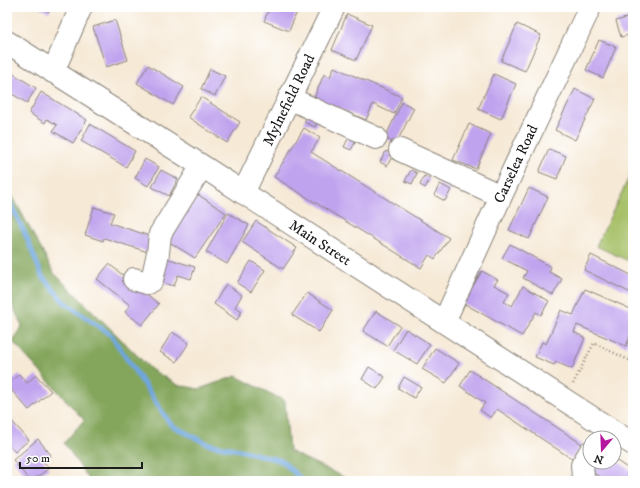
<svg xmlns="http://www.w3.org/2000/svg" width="640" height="488" font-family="'IM FELL DW Pica',serif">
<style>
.green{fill:#a6c066;stroke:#616e41}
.forest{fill:#84a65b;stroke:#50613c}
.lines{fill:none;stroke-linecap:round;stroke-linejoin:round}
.stream{stroke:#6ea6dd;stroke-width:5}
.building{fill:#c0a3ee}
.minor-casing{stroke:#898278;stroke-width:24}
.path{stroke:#898278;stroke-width:2.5;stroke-dasharray:1 3;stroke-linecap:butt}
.minor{stroke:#fff;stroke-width:22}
.labels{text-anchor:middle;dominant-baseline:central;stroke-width:3.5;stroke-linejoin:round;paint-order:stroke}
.street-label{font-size:15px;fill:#1c1c1c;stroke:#fff}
</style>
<rect width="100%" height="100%" fill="#fff"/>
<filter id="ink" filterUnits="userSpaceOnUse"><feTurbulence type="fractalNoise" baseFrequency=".025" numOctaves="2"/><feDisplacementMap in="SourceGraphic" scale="8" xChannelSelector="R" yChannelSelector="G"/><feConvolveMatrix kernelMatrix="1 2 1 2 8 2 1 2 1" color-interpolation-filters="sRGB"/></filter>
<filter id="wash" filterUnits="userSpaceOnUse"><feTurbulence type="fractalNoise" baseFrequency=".012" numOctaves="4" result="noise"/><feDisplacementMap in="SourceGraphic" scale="16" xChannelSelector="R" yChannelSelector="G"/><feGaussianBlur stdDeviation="0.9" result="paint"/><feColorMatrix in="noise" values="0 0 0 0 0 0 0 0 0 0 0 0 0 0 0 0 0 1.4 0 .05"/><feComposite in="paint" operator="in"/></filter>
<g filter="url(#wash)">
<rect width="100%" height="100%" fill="#f6e9d5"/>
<!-- green -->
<path class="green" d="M633 169V263L596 246Z"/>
<!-- forest -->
<path class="forest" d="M7 186 54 273 152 370 178 385 199 389 236 376 285 401 289 451 352 481H90L64 443 84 420 13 342 22 326 7 293Z"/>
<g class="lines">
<!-- stream -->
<path class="stream" d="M7 196 26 236 42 276 64 302 111 335 171 425 208 444 240 450 282 461 303 481"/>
</g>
<g id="blocks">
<!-- building -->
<path class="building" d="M38 7H51L49 12Z
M270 7H299L289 31 264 21Z
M347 14 372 25 356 60 332 50Z
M633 16V34L621 37 616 21Z
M115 20 128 60 106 67 93 27Z
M517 24 541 35 525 71 501 61Z
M599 40 616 47 603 78 586 70Z
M148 65 184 87 173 105 137 83Z
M334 67 402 97 394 114 373 104 366 120 314 98 324 74 330 77Z
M210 69 225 76 215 96 201 89Z
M7 70 36 88 27 103 7 91Z
M494 74 516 84 501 119 478 109Z
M575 89 595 99 575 140 555 130Z
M41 92 87 120 73 143 53 131 57 125 47 119 45 123 29 113Z
M201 97 240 122 227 143 188 117Z
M402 102 414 108 396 144 385 138Z
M309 112 320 117 315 127 304 122Z
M90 124 135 151 126 167 81 141Z
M469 124 491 134 476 169 453 160Z
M304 128 320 138 311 152 449 238 435 259 429 255 421 268 274 177Z
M350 135 357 139 351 150 344 147Z
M549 149 566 156 557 179 539 172Z
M386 151 393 155 387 166 380 162Z
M145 159 159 167 148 186 135 178Z
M161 170 178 179 169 196 152 187Z
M411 170 417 173 412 184 405 181Z
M424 176 430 179 425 188 420 185Z
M440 184 451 190 445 201 434 195Z
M529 188 548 197 529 239 509 230Z
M191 190 226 213 195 258 161 237Z
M94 207 114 213 110 223 156 238 151 253 104 238 103 241 85 235Z
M228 213 249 225 227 264 206 252Z
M256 221 297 248 283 269 242 242Z
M510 244 551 267 549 272 562 279 553 295 523 278 527 271 502 258Z
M591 255 633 276V294L584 270Z
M163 257 195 267 191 279 178 275 174 286 163 283 166 273 158 270Z
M251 261 265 270 251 292 237 283Z
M109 264 159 304 142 325 125 312 130 305 97 279Z
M482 271 498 280 494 285 509 293 504 302 512 306 523 286 549 301 541 315 536 312 522 336 463 303Z
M226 284 242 295 235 307 242 311 237 320 214 304Z
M585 289 633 310V330L626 346 577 325 574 332 585 338 572 369 556 362 554 365 535 357 542 342 546 344 561 310 573 315Z
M307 293 333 310 319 332 292 315Z
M376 311 400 326 387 346 363 331Z
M406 329 430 344 417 364 393 350Z
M172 332 189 343 176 362 160 352Z
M435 348 459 363 446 383 422 369Z
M369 367 385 377 377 389 362 379Z
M470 370 582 444 572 459 497 409 491 418 480 410 485 403 460 386Z
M19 374 27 383 36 375 51 391 29 410 7 385Z
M404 377 421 387 414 398 398 388Z
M7 416 29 440 15 452 7 443Z
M38 439 51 455 43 461 49 468 32 481H30L13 460Z
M614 459 633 472V481H606L583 466 590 462H614Z
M52 477 55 481H47Z"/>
</g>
</g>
<g filter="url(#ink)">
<use href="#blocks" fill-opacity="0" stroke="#898278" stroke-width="1"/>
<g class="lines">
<defs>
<path id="minor" d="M7 42 202 166 633 444
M53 72 81 7
M289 98 376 138
M400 150 501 196
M243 193 334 7
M134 279 147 283 152 280 158 253 160 234 202 166
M444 322 501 196 590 7
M582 481 583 477 582 465 590 452"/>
</defs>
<!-- minor casing -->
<use href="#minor" class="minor-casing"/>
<!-- path -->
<path class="path" d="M573 384 594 343 633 362"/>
<!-- minor -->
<use href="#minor" class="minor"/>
</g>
</g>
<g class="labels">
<!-- street labels -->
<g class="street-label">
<text transform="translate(289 100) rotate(-64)">Mylnefield Road</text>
<text transform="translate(516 164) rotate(-65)">Carselea Road</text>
<text transform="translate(320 243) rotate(33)">Main Street</text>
</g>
</g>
<!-- margin -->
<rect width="640" height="488" fill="none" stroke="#fff" stroke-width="24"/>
<!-- north arrow -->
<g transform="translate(602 450) rotate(199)"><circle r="19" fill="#ffffff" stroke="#a4a4a4"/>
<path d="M0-3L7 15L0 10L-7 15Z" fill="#b5179e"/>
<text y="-6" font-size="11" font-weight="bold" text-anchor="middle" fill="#1c1c1c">N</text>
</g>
<!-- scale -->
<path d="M20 462v6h122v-6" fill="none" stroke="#1c1c1c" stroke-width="2"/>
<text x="26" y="462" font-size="12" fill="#1c1c1c" stroke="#ffffff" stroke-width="3" paint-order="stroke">50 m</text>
</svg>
